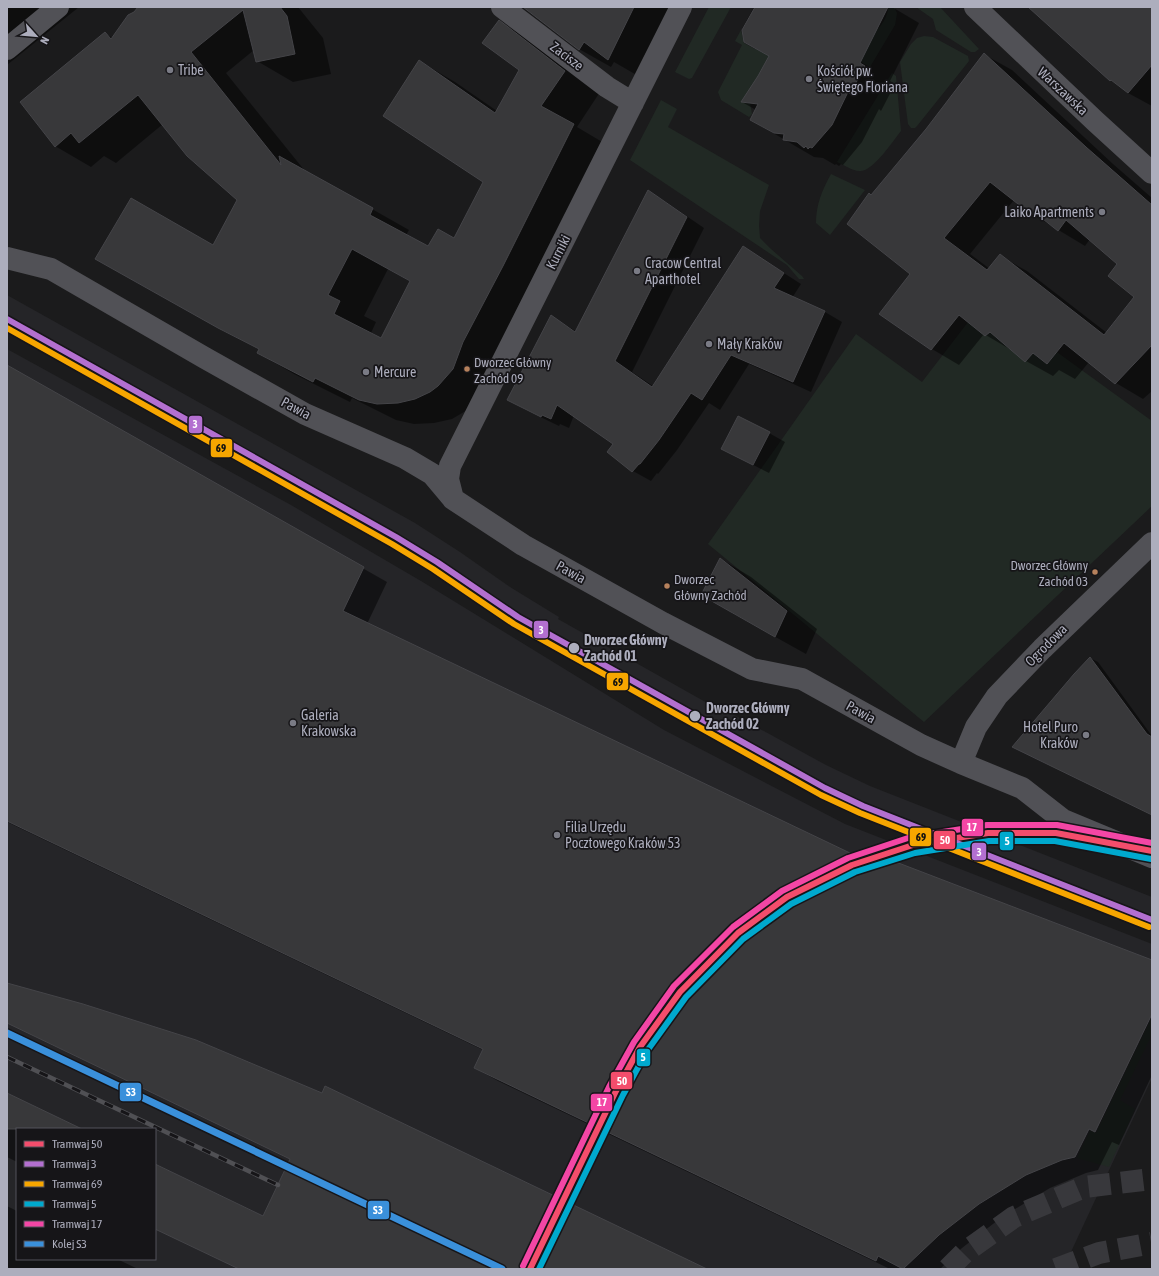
<svg xmlns="http://www.w3.org/2000/svg" width="1159" height="1276" font-family="'Asap Condensed',sans-serif">
<style>
.built{fill:#252528;fill-rule:evenodd}
.green{fill:#212924}
.shadow{fill:#0007;fill-rule:evenodd}
.building{fill:#38383a;stroke:#444448;fill-rule:evenodd}
.lines{fill:none;stroke-linecap:round;stroke-linejoin:round}
.minor-tunnel{stroke:#38383c;stroke-width:22;stroke-dasharray:22 11;stroke-linecap:butt}
.minor{stroke:#515156;stroke-width:22}
.rail-casing{stroke:#505054;stroke-width:4.5}
.rail{stroke:#161518;stroke-width:3;stroke-dasharray:9;stroke-linecap:butt}
.rail-1-casing{stroke:#161518;stroke-width:10}
.rail-1{stroke:#3a90db;stroke-width:7}
.tram-1-casing{stroke:#161518;stroke-width:9}
.tram-2-casing{stroke:#161518;stroke-width:9}
.tram-3-casing{stroke:#161518;stroke-width:9}
.tram-4-casing{stroke:#161518;stroke-width:9}
.tram-5-casing{stroke:#161518;stroke-width:9}
.tram-1{stroke:#f44d6c;stroke-width:6}
.tram-2{stroke:#b36fd0;stroke-width:6}
.tram-3{stroke:#f7a600;stroke-width:6}
.tram-4{stroke:#00a9ce;stroke-width:6}
.tram-5{stroke:#f346a5;stroke-width:6}
.poi-dot{fill:#7a7b85;stroke:#161518;stroke-width:1.5}
.bus-dot{fill:#b6815c;stroke:#161518;stroke-width:1.5}
.stop-dot{fill:#adaebd;stroke:#161518;stroke-width:1.5}
.labels{text-anchor:middle;dominant-baseline:central;stroke-width:3.5;stroke-linejoin:round;paint-order:stroke}
.bus-label{font-size:13px;fill:#adaebd;stroke:#161518;text-anchor:start}
.street-label{font-size:14px;fill:#adaebd;stroke:#161518}
.poi-label{font-size:14px;fill:#adaebd;stroke:#161518;text-anchor:start}
.stop-label{font-size:14px;font-weight:bold;fill:#adaebd;stroke:#161518;text-anchor:start}
.line-badge{stroke:#161518;stroke-width:1.5}
.badge-label{font-size:11px;text-anchor:middle;font-weight:bold;fill:#fff}
.pale-badge-label{font-size:11px;text-anchor:middle;font-weight:bold;fill:#111}
</style>
<rect width="100%" height="100%" fill="#1b1b1c"/>
<!-- built -->
<path class="built" d="M7 295 415 523 460 552 510 587 559 617 558 619 725 713 727 711 826 765 870 786 1152 897V928L868 815 815 792 787 777 713 736 714 733 547 640 545 642 499 614 408 553 376 534 7 328Z
M7 349 291 505 421 581 664 730 845 824 1152 944V1078L1063 1269H7ZM17 1129H155V1259H17Z"/>
<!-- green -->
<path class="green" d="M709 7H731L692 78 689 79 675 72Z
M888 7H894L897 13 895 25 870 67 857 60 875 31C881 28 889 14 888 7Z
M916 7H940L979 49 975 52H971L936 30 933 19Z
M741 30 744 43 755 49 766 46 777 52 746 99 745 103H750L752 114 749 117 721 100 718 92 742 45 735 41Z
M924 36 933 37 968 56 969 61 917 126 915 128H911L908 124 900 62 911 44 917 38Z
M892 73 896 76 901 131C893 141 874 170 861 171 854 172 844 165 837 162Z
M661 100 677 109 668 127 769 185 760 211 759 225 760 238 771 249 802 276 804 279H799L787 265 630 160Z
M831 174 865 190 830 235 816 223C816 205 822 190 831 174Z
M985 300 1152 421V506L924 722 708 544 856 334 922 382Z
M1152 1017V1034L1120 1100 1135 1109 1109 1167 1077 1158 1090 1131 1096 1133Z"/>
<!-- shadow -->
<path class="shadow" d="M7 7H79L7 65Z
M140 7H298L323 38 331 74 293 82 257 61 254 50 226 73 305 171 409 230 406 235 429 248 455 240 484 182 419 61 455 82 497 111 520 70 499 22 535 42 600 92 577 127 609 146 474 406 452 419 434 423 414 424 396 420 352 398 350 402 294 374 258 353 260 350 222 330 213 247 238 200 163 124 116 163 104 156 91 167 55 146 106 34 113 38ZM388 269 411 282 382 339 371 333 376 322 364 316Z
M524 7H675L640 77 614 62 611 67 579 49Z
M754 7H892L919 23 890 81 895 84 881 111 879 109 862 142 843 165 841 164 839 166 836 164 835 165 823 158 814 157 751 120 756 110 742 102 759 77 770 56 745 42 742 29Z
M1030 7H1152V106L1128 93 1120 85 1111 80Z
M985 55 1012 70 1113 164 1152 198V391L1143 399 1116 383 1089 362 1075 379 1059 370 1053 376 1026 361 1013 351 984 334 959 365 932 349 880 314 912 274 872 196 927 129ZM1014 200 1032 214 1085 246 1090 239 1118 264 1135 297 1107 333 1027 271 1000 256 990 269 970 254Z
M649 192 666 202 704 228 632 372 653 386 743 247 801 284 792 298 825 312 842 322 811 392 749 364 720 410 709 403 677 450 658 474 657 473 651 481 633 471 614 443 574 415 569 428 560 424 559 426 526 410 508 400 551 316 577 332Z
M7 366 387 582 367 624 871 864 1152 961V1075L1119 1145 1112 1142 1098 1170 1086 1173 1050 1188 1002 1217 962 1248 940 1269H890L498 1081 475 1068 483 1050 7 822Z
M769 433 785 442 769 473 738 457Z
M721 559 751 577 817 629 806 654 732 613Z
M1090 658 1098 662 1152 736V815Z
M7 1094 80 1129H17V1162L7 1157Z
M7 1206 17 1211V1259H117L138 1269H11L7 1267Z"/>
<!-- building -->
<path class="building" d="M138 7H280L287 16 295 54 256 62 243 10 191 52 281 165 279 156 373 208 370 215 428 246 438 229 454 238 483 182 383 116 419 60 495 113 519 70 482 43 499 20 565 71 541 106 574 124 503 266 463 342 453 369 438 386 430 392 415 399 398 403 377 404 359 400 315 378 313 382 257 353 259 349 218 328 95 259 131 198 213 245 237 200 187 156 138 95 79 143 71 133 55 147 20 102 105 32 111 39 128 15 134 12ZM352 249 410 281 381 338 334 314 340 301 328 295Z
M523 7H634L608 60 584 42 579 50Z
M755 7H888L860 63 865 66 850 94 848 92 832 125 812 148 810 147 808 149 806 146 804 148 797 142 783 140 784 134 774 133 750 120 758 104 741 102 758 76 769 56 744 42 742 30Z
M1028 7H1152V65L1128 93 1111 80 1110 81Z
M984 53 1086 147 1152 205V345L1115 384 1064 343 1047 364 1033 353 1025 362 990 332 985 336 959 315 931 350 879 314 910 274 847 224 869 193 871 195 926 129ZM990 182 1032 215 1034 212 1058 231 1066 220 1117 264 1108 276 1134 297 1104 335 1000 254 987 270 944 238Z
M648 190 687 217 615 361 652 387 743 246 784 273 774 288 825 311 793 382 731 355 702 400 691 393 659 440 640 464H639L632 472 607 452 613 444 557 405 551 419 542 415 541 417 507 400 551 315 575 332Z
M7 365 364 567 343 611 871 863 875 854 1152 960V1014L1095 1132 1089 1129 1075 1157 1062 1160 1026 1175 979 1204 939 1235 903 1269 878 1256 876 1261 474 1068 483 1049 7 821Z
M738 416 770 432 753 465 721 449Z
M720 558 787 611 775 637 701 595Z
M1090 657 1147 734 1152 737V815L1012 747 1074 674Z
M7 983 83 1004 196 1040 322 1093 325 1086 707 1269H239L155 1229V1164L263 1216 290 1159 7 1023Z
M7 1093 82 1129H7Z"/>
<g class="lines">
<!-- minor-tunnel -->
<path class="minor-tunnel" d="M948 1269 965 1252 1014 1217 1084 1187 1152 1179
M1056 1269 1099 1253 1152 1243"/>
<!-- minor -->
<path class="minor" d="M502 7 607 87 633 103
M975 7 1095 121 1152 173
M7 49 58 7
M7 258 51 269 205 358 305 414 405 458 432 474 453 499 523 545 663 623 752 669 802 679 921 745 961 763 1022 788 1063 820 1152 857
M453 499 448 479 450 466 681 7
M961 763 976 727 997 696 1042 649 1152 543"/>
<defs>
<path id="rail" d="M7 1057 278 1185"/>
</defs>
<!-- rail casing -->
<use href="#rail" class="rail-casing"/>
<!-- rail -->
<use href="#rail" class="rail"/>
<defs>
<path id="rail-1" d="M7 1033 502 1269"/>
</defs>
<!-- rail-1 casing -->
<use href="#rail-1" class="rail-1-casing"/>
<!-- rail-1 -->
<use href="#rail-1" class="rail-1"/>
<defs>
<path id="tram-1" d="M530 1269 616 1091 640 1047 680 992 738 933 787 897 852 865 913 845 988 833H1056L1152 851"/>
<path id="tram-2" d="M7 319 396 537 437 562 518 617 825 788 863 806 1152 920"/>
<path id="tram-3" d="M7 328 392 544 433 569 514 624 821 795 860 813 1149 927"/>
<path id="tram-4" d="M539 1269 623 1095 647 1051 686 997 743 939 791 904 855 872 915 853 989 841H1055L1151 859"/>
<path id="tram-5" d="M523 1266 609 1087 634 1042 674 986 733 927 782 891 848 858 911 837 987 825H1057L1152 843"/>
</defs>
<!-- tram-1 casing -->
<use href="#tram-1" class="tram-1-casing"/>
<!-- tram-2 casing -->
<use href="#tram-2" class="tram-2-casing"/>
<!-- tram-3 casing -->
<use href="#tram-3" class="tram-3-casing"/>
<!-- tram-4 casing -->
<use href="#tram-4" class="tram-4-casing"/>
<!-- tram-5 casing -->
<use href="#tram-5" class="tram-5-casing"/>
<!-- tram-1 -->
<use href="#tram-1" class="tram-1"/>
<!-- tram-2 -->
<use href="#tram-2" class="tram-2"/>
<!-- tram-3 -->
<use href="#tram-3" class="tram-3"/>
<!-- tram-4 -->
<use href="#tram-4" class="tram-4"/>
<!-- tram-5 -->
<use href="#tram-5" class="tram-5"/>
</g>
<!-- markers -->
<g class="poi-dot">
<circle cx="170" cy="70" r="4"/>
<circle cx="809" cy="79" r="4"/>
<circle cx="1102" cy="212" r="4"/>
<circle cx="637" cy="271" r="4"/>
<circle cx="709" cy="344" r="4"/>
<circle cx="366" cy="372" r="4"/>
<circle cx="293" cy="723" r="4"/>
<circle cx="1086" cy="735" r="4"/>
<circle cx="557" cy="835" r="4"/>
</g>
<g class="bus-dot">
<circle cx="467" cy="369" r="3.5"/>
<circle cx="1095" cy="572" r="3.5"/>
<circle cx="667" cy="586" r="3.5"/>
</g>
<g class="stop-dot">
<circle cx="574" cy="648" r="6"/>
<circle cx="695" cy="716" r="6"/>
</g>
<g class="labels">
<!-- bus labels -->
<g class="bus-label">
<text x="474" y="362">Dworzec Główny<tspan x="474" dy="16">Zachód 09</tspan></text>
<text x="1088" y="565" text-anchor="end">Dworzec Główny<tspan x="1088" dy="16">Zachód 03</tspan></text>
<text x="674" y="579">Dworzec<tspan x="674" dy="16">Główny Zachód</tspan></text>
</g>
<!-- street labels -->
<g class="street-label">
<text transform="translate(567 56) rotate(37)">Zacisze</text>
<text transform="translate(1063 91) rotate(43)">Warszawska</text>
<text transform="translate(558 252) rotate(-63)">Kurniki</text>
<text transform="translate(296 408) rotate(28)">Pawia</text>
<text transform="translate(571 572) rotate(29)">Pawia</text>
<text transform="translate(1046 645) rotate(-45)">Ogrodowa</text>
<text transform="translate(861 712) rotate(29)">Pawia</text>
</g>
<!-- poi labels -->
<g class="poi-label">
<text x="178" y="70">Tribe</text>
<text x="817" y="71">Kościół pw.<tspan x="817" dy="16">Świętego Floriana</tspan></text>
<text x="1094" y="212" text-anchor="end">Laiko Apartments</text>
<text x="645" y="263">Cracow Central<tspan x="645" dy="16">Aparthotel</tspan></text>
<text x="717" y="344">Mały Kraków</text>
<text x="374" y="372">Mercure</text>
<text x="301" y="715">Galeria<tspan x="301" dy="16">Krakowska</tspan></text>
<text x="1078" y="727" text-anchor="end">Hotel Puro<tspan x="1078" dy="16">Kraków</tspan></text>
<text x="565" y="827">Filia Urzędu<tspan x="565" dy="16">Pocztowego Kraków 53</tspan></text>
</g>
<!-- stop labels -->
<g class="stop-label">
<text x="584" y="640">Dworzec Główny<tspan x="584" dy="16">Zachód 01</tspan></text>
<text x="706" y="708">Dworzec Główny<tspan x="706" dy="16">Zachód 02</tspan></text>
</g>
</g>
<g class="line-badge">
<rect x="188" y="415" width="15" height="19" rx="4" fill="#b36fd0"/>
<rect x="210" y="438" width="23" height="20" rx="4" fill="#f7a600"/>
<rect x="533" y="620" width="16" height="19" rx="4" fill="#b36fd0"/>
<rect x="606" y="672" width="23" height="19" rx="4" fill="#f7a600"/>
<rect x="961" y="818" width="23" height="19" rx="4" fill="#f346a5"/>
<rect x="909" y="827" width="23" height="20" rx="4" fill="#f7a600"/>
<rect x="933" y="830" width="23" height="20" rx="4" fill="#f44d6c"/>
<rect x="999" y="831" width="15" height="20" rx="4" fill="#00a9ce"/>
<rect x="971" y="842" width="16" height="19" rx="4" fill="#b36fd0"/>
<rect x="636" y="1048" width="15" height="19" rx="4" fill="#00a9ce"/>
<rect x="610" y="1071" width="23" height="19" rx="4" fill="#f44d6c"/>
<rect x="119" y="1082" width="23" height="20" rx="4" fill="#3a90db"/>
<rect x="590" y="1093" width="23" height="19" rx="4" fill="#f346a5"/>
<rect x="367" y="1200" width="23" height="20" rx="4" fill="#3a90db"/>
</g>
<g class="badge-label">
<text x="195" y="428">3</text>
<text x="541" y="634">3</text>
<text x="972" y="831">17</text>
<text x="945" y="844">50</text>
<text x="1007" y="845">5</text>
<text x="979" y="856">3</text>
<text x="643" y="1061">5</text>
<text x="622" y="1085">50</text>
<text x="131" y="1096">S3</text>
<text x="602" y="1106">17</text>
<text x="378" y="1214">S3</text>
</g>
<g class="pale-badge-label">
<text x="221" y="452">69</text>
<text x="618" y="686">69</text>
<text x="921" y="841">69</text>
</g>
<!-- border -->
<rect width="1159" height="1276" fill="none" stroke="#adaebd" stroke-width="16"/>
<!-- legend -->
<rect x="16" y="1128" width="140" height="132" fill="#161518" stroke="#52525a"/>
<rect x="24" y="1141" width="20" height="6" fill="#f44d6c" stroke="#52525a"/>
<text x="52" y="1148" font-size="12" fill="#adaebd">Tramwaj 50</text>
<rect x="24" y="1161" width="20" height="6" fill="#b36fd0" stroke="#52525a"/>
<text x="52" y="1168" font-size="12" fill="#adaebd">Tramwaj 3</text>
<rect x="24" y="1181" width="20" height="6" fill="#f7a600" stroke="#52525a"/>
<text x="52" y="1188" font-size="12" fill="#adaebd">Tramwaj 69</text>
<rect x="24" y="1201" width="20" height="6" fill="#00a9ce" stroke="#52525a"/>
<text x="52" y="1208" font-size="12" fill="#adaebd">Tramwaj 5</text>
<rect x="24" y="1221" width="20" height="6" fill="#f346a5" stroke="#52525a"/>
<text x="52" y="1228" font-size="12" fill="#adaebd">Tramwaj 17</text>
<rect x="24" y="1241" width="20" height="6" fill="#3a90db" stroke="#52525a"/>
<text x="52" y="1248" font-size="12" fill="#adaebd">Kolej S3</text>
<!-- north arrow -->
<g transform="translate(36 36) rotate(117)" stroke="#161518" stroke-width="3" paint-order="stroke">
<path d="M0-3L7 15L0 10L-7 15Z" fill="#adaebd"/>
<text y="-6" font-size="11" font-weight="bold" text-anchor="middle" fill="#adaebd">N</text>
</g>
</svg>
